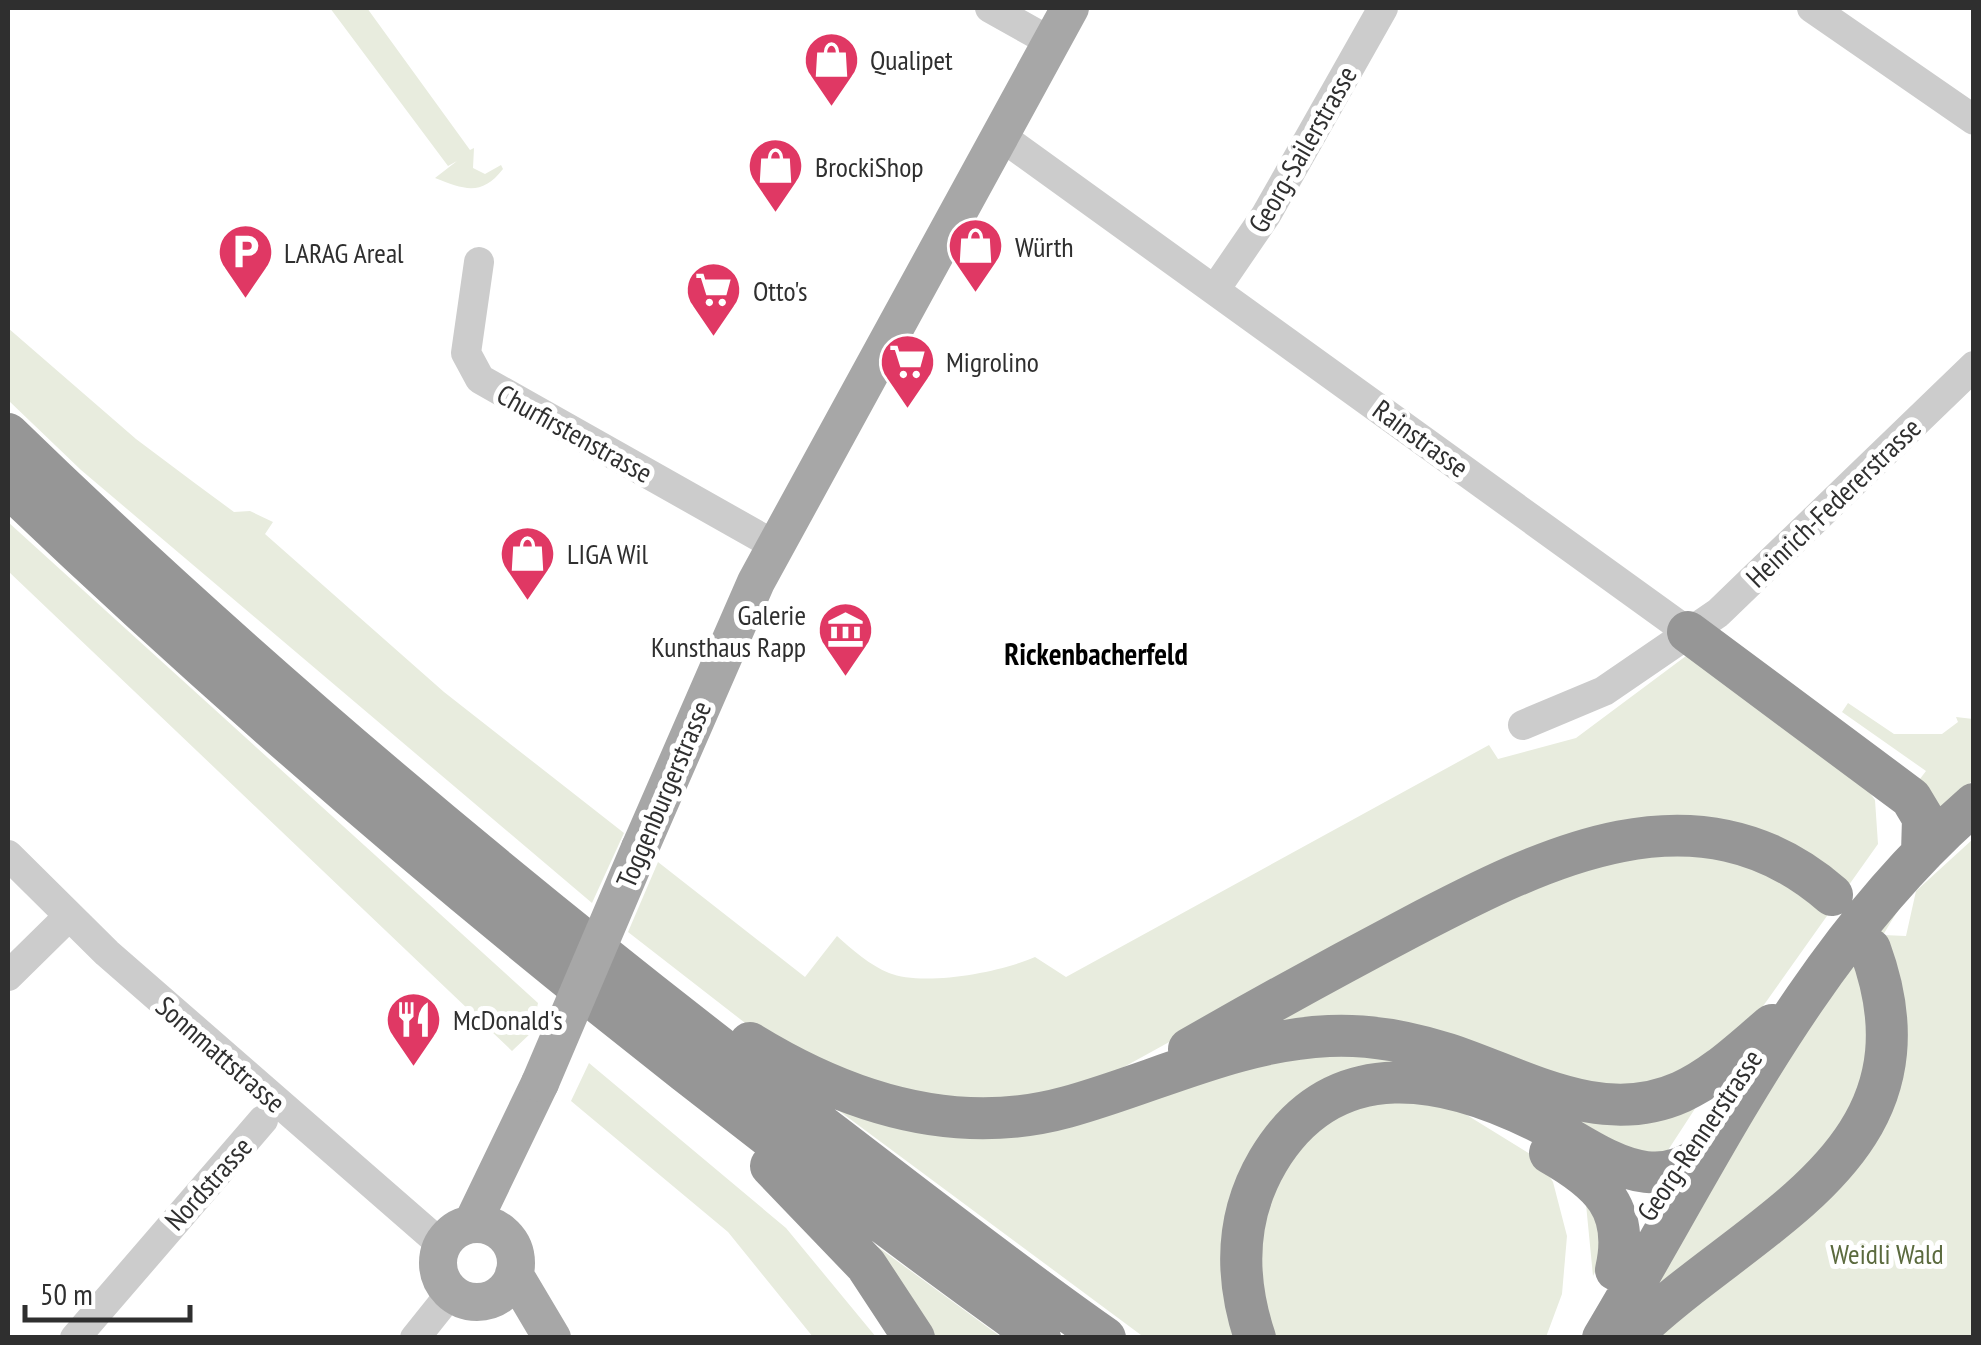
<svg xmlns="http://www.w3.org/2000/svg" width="1981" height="1345" font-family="'PT Sans Narrow',sans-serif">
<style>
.green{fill:#e8ecde}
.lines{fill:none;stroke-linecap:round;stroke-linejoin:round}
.minor{stroke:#ccc;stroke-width:30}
.major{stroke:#a7a7a7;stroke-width:38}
.highway{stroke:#969696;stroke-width:42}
.major-bridge{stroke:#a7a7a7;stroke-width:38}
.labels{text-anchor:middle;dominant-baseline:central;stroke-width:10;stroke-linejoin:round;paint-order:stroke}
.poi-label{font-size:28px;fill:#2f2f2f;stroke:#fff;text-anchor:start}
.street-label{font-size:28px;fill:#2f2f2f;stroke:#fff}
.park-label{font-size:28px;fill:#5b6a3e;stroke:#fff}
.neighbourhood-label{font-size:30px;font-weight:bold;fill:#000;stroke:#fff}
</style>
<rect width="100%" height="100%" fill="#fff"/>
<!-- green -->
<path class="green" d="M330 8H367L470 150 474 148 473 168 485 174 501 165 503 169C482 196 465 190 435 178L457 161 448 166Z
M8 328 136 439 196 484 234 512 250 511 273 522 265 534 444 692 624 833 592 903 81 470 8 400Z
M8 522 538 1003 532 1032 512 1051 8 571Z
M1690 653 1856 774 1875 800 1878 844 1761 1009 1698 1070 1628 1093 1247 1038 1440 919 1715 823 1429 899 1113 1073 1007 1104 870 1089 758 1033 628 932 658 862 805 977 837 936C851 949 871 966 889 973 923 987 1002 972 1035 957L1066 977 1489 745 1498 759 1576 738Z
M1848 703 1894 734H1942L1958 722 1956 717 1973 719V780L1937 815 1913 788 1926 771 1842 712Z
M1973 839V1337H1649L1814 1209 1880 1058 1811 1180 1640 1296 1777 1061 1909 892 1883 935 1906 936 1916 891Z
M1305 1048 1700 1101 1659 1164 1442 1070 1253 1159 1245 1337 1145 1338 815 1093 914 1124Z
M589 1063 786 1228 876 1337H813L728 1232 571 1101Z
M1380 1096 1449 1104 1538 1159 1553 1182 1567 1236 1562 1294 1546 1337 1269 1338 1263 1317 1259 1211 1308 1131Z
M1585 1194C1601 1221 1608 1246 1593 1276Z
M878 1247 1001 1337H925L871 1253Z"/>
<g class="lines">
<!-- minor -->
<path class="minor" d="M990 8 1051 42
M1812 8 1974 120
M998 134 1688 632
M479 262 466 353 480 379 776 546
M1216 288 1266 215 1383 8
M1523 725 1604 691 1718 613 1974 366
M8 855 107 953 442 1245
M8 976 68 917
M75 1338 263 1120
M415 1338 451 1293"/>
<!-- major -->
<path class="major" d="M640 848 756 582 1070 8
M472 1224 540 1083
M438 1263a39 39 0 1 1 78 0a39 39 0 1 1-78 0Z
M514 1274 552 1338"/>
<!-- highway -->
<path class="highway" d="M8 434C261 680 533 906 814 1120 910 1193 1005 1268 1105 1338
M8 486C330 794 678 1078 1040 1338
M1688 632 1911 798 1923 818 1922 853
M750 1043C846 1102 954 1138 1067 1107 1154 1083 1237 1040 1329 1036 1370 1034 1410 1042 1448 1054 1524 1079 1601 1128 1681 1092 1716 1076 1743 1049 1772 1025
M1189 1049C1262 1007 1335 967 1409 928 1543 858 1698 778 1832 895
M1550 1153C1601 1182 1630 1209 1616 1270
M771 1166 866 1265 914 1338
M1255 1338C1235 1278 1235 1217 1268 1161 1334 1050 1447 1075 1543 1124 1574 1140 1610 1168 1646 1172 1671 1175 1689 1166 1709 1152
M1603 1338C1715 1151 1807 949 1974 804
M1629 1338C1747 1221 1946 1156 1870 949"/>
<!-- major-bridge -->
<path class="major-bridge" d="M540 1083 640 848"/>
</g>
<!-- icons -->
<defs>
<symbol id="shop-pin" viewBox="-11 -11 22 30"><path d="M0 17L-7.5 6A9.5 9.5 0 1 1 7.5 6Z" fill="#e03864" stroke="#fff"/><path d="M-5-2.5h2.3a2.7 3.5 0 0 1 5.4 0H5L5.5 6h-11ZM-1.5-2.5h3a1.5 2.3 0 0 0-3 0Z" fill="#fff"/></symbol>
<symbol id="parking-pin" viewBox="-11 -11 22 30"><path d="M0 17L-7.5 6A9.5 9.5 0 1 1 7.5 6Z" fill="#e03864" stroke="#fff"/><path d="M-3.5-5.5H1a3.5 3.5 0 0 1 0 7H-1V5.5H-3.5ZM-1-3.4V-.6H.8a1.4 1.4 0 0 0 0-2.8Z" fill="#fff"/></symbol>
<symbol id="supermarket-pin" viewBox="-11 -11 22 30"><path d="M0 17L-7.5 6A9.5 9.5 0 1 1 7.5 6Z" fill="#e03864" stroke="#fff"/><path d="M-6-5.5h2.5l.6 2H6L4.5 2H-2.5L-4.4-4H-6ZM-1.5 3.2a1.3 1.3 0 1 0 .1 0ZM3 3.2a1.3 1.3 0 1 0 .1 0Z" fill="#fff"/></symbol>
<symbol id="museum-pin" viewBox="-11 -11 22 30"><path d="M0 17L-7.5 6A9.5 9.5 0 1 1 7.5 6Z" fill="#e03864" stroke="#fff"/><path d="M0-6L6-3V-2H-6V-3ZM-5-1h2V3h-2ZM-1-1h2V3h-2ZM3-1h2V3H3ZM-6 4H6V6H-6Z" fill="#fff"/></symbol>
<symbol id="restaurant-pin" viewBox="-11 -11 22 30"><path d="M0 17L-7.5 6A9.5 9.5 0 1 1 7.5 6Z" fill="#e03864" stroke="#fff"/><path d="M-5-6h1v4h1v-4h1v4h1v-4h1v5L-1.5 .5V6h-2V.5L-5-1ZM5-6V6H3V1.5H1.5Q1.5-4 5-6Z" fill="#fff"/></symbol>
</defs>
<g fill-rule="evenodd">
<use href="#shop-pin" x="800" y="28" width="63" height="86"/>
<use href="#shop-pin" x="744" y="134" width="63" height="86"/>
<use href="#shop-pin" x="944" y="214" width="63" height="86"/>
<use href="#parking-pin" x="214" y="220" width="63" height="86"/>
<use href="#supermarket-pin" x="682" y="258" width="63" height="86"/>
<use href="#supermarket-pin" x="876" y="330" width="63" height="86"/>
<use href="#shop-pin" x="496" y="522" width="63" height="86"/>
<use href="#museum-pin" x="814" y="598" width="63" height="86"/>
<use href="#restaurant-pin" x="382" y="988" width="63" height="86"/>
</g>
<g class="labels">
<!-- poi labels -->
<g class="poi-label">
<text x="870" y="59">Qualipet</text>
<text x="815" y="166">BrockiShop</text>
<text x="1015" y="246">Würth</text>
<text x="284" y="252">LARAG Areal</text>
<text x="753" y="290">Otto's</text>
<text x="946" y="361">Migrolino</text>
<text x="567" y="553">LIGA Wil</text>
<text x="806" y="614" text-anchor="end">Galerie<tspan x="806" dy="32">Kunsthaus Rapp</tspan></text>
<text x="453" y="1019">McDonald's</text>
</g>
<!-- street labels -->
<g class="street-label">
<text transform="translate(1302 149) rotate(-60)">Georg-Sailerstrasse</text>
<text transform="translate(575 433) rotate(29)">Churfirstenstrasse</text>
<text transform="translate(1421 438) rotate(36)">Rainstrasse</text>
<text transform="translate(1833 502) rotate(-44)">Heinrich-Federerstrasse</text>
<text transform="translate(663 794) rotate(-67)">Toggenburgerstrasse</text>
<text transform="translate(221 1054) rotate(41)">Sonnmattstrasse</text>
<text transform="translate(1699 1135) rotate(-56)">Georg-Rennerstrasse</text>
<text transform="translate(208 1183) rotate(-48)">Nordstrasse</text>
</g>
<!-- park labels -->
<g class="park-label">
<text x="1887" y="1253">Weidli Wald</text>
</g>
<!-- neighbourhood labels -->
<g class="neighbourhood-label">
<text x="1096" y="653">Rickenbacherfeld</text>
</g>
</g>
<!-- border -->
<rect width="1981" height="1345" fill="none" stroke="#2f2f2f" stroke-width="20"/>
<!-- scale -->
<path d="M25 1305v15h165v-15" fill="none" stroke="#2f2f2f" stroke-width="5"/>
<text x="40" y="1305" font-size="30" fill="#2f2f2f" stroke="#ffffff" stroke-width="8" paint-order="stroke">50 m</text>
</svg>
